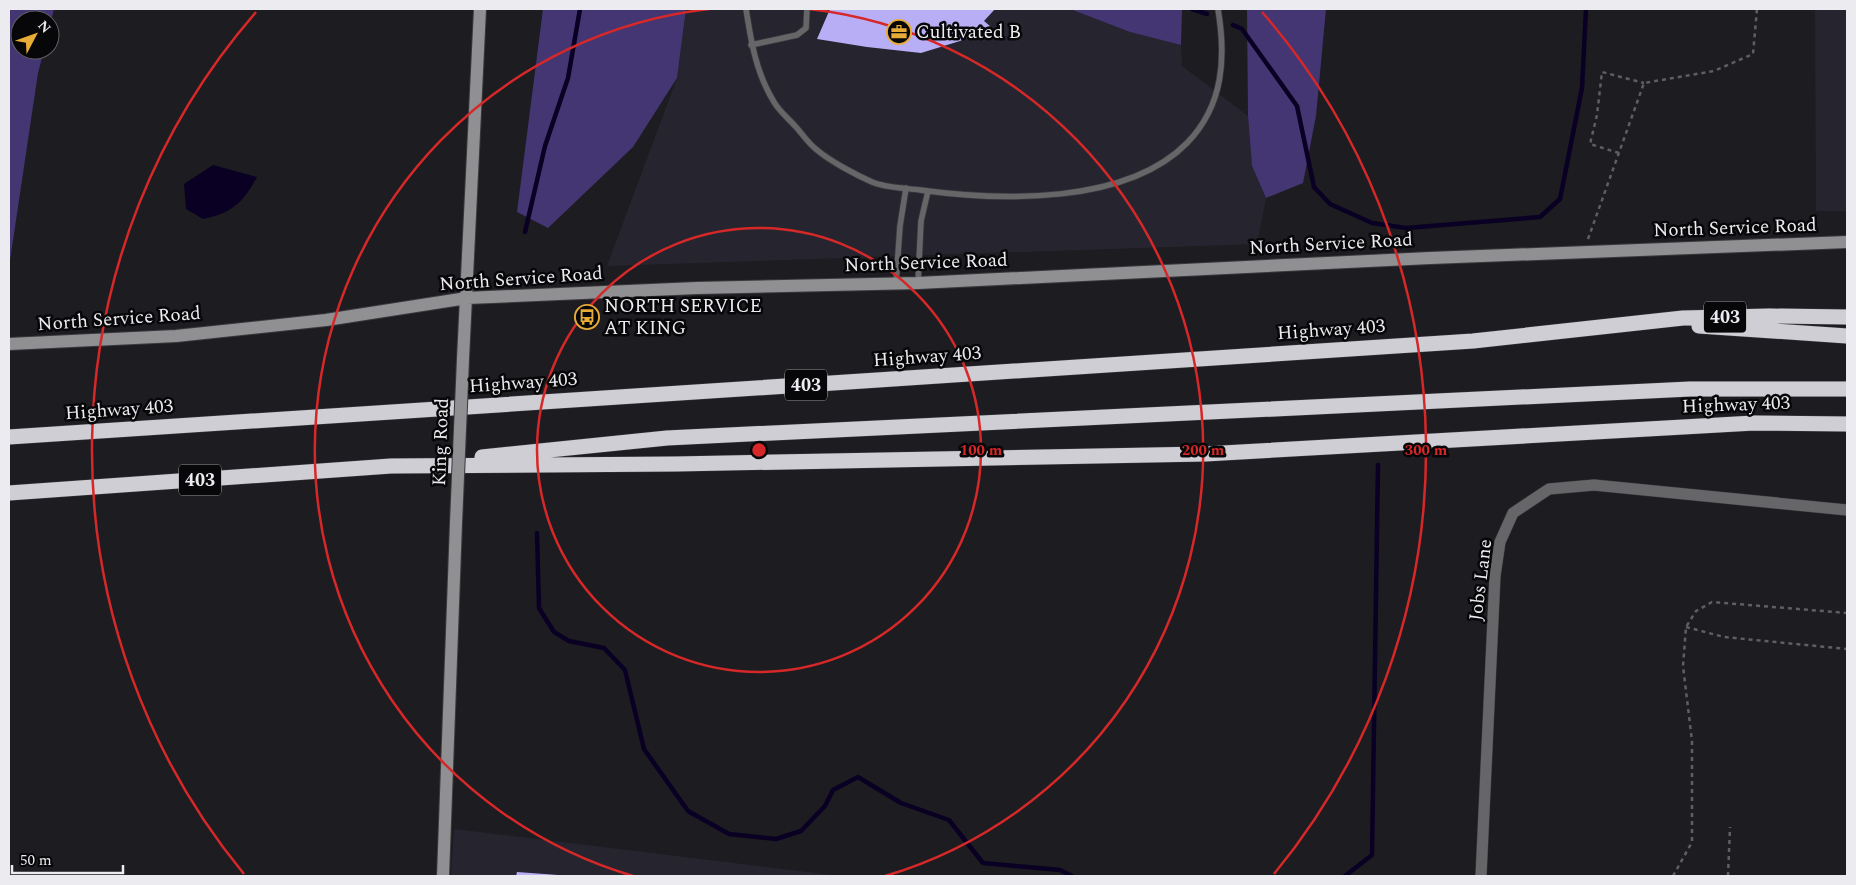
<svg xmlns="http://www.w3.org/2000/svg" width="1856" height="885" font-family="Spectral,serif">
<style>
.built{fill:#26252f}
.forest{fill:#433673}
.water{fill:#090023}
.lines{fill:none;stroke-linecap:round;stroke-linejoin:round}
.stream{stroke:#090023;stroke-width:4.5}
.building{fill:#b7aef5}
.lane-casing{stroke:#3a393e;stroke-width:7}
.street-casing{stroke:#3a393e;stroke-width:12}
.secondary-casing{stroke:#3a393e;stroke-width:14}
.highway-casing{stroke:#3a393e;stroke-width:16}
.path{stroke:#5f5e63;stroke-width:2.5;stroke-dasharray:4 4;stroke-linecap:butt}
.lane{stroke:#666668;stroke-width:5.5}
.street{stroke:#666668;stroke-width:11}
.secondary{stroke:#909093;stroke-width:12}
.highway{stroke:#ceced4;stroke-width:15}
.secondary-bridge-casing{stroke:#3a393e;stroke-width:14;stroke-linecap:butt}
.secondary-bridge{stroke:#909093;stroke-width:12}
.ring{fill:none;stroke:#d62828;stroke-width:2.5}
.labels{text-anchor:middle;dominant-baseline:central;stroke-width:5;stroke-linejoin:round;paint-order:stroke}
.shield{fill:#070709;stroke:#a7a7aa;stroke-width:1}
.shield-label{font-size:18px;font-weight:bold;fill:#ecebef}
.poi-label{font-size:19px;fill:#ecebef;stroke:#070709;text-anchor:start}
.street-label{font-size:19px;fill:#ecebef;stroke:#070709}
.centre{fill:#d62828;stroke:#070709;stroke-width:2.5}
.ring-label{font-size:15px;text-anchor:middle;font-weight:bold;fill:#d62828;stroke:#070709;stroke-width:5;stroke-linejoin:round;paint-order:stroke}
</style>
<rect width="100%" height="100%" fill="#1d1c21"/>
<!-- built -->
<path class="built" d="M686 9H1070L1130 32 1181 45 1182 66 1248 116 1252 166 1266 198 1257 244 607 266 677 78Z
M1815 9H1847V211H1816Z
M454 829 840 876H451Z"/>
<!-- forest -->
<path class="forest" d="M9 9H54L50 25V20H20V50H44L38 73 9 267Z
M543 9H686L677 78 633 147 548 228 517 212Z
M1070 9H1182L1181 45 1130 32Z
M1247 9H1326L1316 116 1303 183 1266 198 1252 166 1248 116Z"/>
<!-- water -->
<path class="water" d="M213 165 257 177C243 203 232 213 203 219L186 209 184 184Z"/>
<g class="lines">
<!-- stream -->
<path class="stream" d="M1192 9 1207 14
M1233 25 1242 29 1297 106 1314 187 1330 204 1372 223 1406 228 1540 217 1560 199 1582 88 1586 9
M525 232 545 146 568 78 580 9
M537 533 539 608 554 632 569 641 604 648 625 670 644 749 688 811 729 834 776 839 801 831 825 806 833 790 858 777 901 803 949 820 983 863 1060 870 1072 876
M1345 876 1372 855 1378 465"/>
</g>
<!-- building -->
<path class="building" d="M830 9H995L984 21 990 26 960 41 921 53 867 47 817 39Z
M517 872 558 875V876H516Z"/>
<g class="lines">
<defs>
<path id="lane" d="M746 9C751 41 756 73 774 102 779 111 789 119 796 127 803 135 809 144 817 150 830 161 856 175 872 182 886 188 906 188 920 190 1000 201 1126 205 1187 143 1224 105 1226 57 1218 9
M751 45 797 35 806 28 807 9
M896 283 900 226 906 188
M918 283 921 221 928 191"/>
<path id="street" d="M1481 876 1495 576 1500 542 1513 513 1549 489 1594 485 1847 510"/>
<path id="secondary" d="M9 344 176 336 326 320 467 298 697 288 918 283 1430 258 1847 242
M463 359 480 9
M443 876 456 523"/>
<path id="highway" d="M1699 326 1847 336
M9 437 1473 341 1683 318 1770 316 1847 317
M482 457 667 438 1690 389H1847
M9 493 391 466 676 464 1205 454 1754 423 1847 424"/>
</defs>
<!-- lane casing -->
<use href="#lane" class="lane-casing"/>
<!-- street casing -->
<use href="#street" class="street-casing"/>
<!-- secondary casing -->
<use href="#secondary" class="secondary-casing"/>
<!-- highway casing -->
<use href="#highway" class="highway-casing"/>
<!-- path -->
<path class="path" d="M1619 153 1590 144 1597 115 1602 72 1644 83
M1588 239 1644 83 1714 71 1753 54 1757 9
M1686 627 1724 637 1847 649
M1673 876 1692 842V741L1683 666 1686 627 1696 611 1712 602 1847 613
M1728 876 1730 827"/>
<!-- lane -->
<use href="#lane" class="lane"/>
<!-- street -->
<use href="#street" class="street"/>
<!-- secondary -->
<use href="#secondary" class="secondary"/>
<!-- highway -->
<use href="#highway" class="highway"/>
<defs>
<path id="secondary-bridge" d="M456 523 463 359"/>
</defs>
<!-- secondary-bridge casing -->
<use href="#secondary-bridge" class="secondary-bridge-casing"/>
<!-- secondary-bridge -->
<use href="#secondary-bridge" class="secondary-bridge"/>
</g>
<!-- distance rings -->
<g class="ring">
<circle cx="759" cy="450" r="222"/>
<path d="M633 876A444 444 0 0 1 709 9M809 9A444 444 0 0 1 885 876"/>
<path d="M244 874A667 667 0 0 1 256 12M1262 12A667 667 0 0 1 1274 874"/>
</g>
<!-- icons -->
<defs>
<symbol id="office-ring" viewBox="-11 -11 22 22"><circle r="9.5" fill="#070709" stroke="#e7ac36" stroke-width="1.5"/><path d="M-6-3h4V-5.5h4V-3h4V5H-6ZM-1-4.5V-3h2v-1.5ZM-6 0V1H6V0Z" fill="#e7ac36"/></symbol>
<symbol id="bus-ring" viewBox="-11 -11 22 22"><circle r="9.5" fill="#070709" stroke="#e7ac36" stroke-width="1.5"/><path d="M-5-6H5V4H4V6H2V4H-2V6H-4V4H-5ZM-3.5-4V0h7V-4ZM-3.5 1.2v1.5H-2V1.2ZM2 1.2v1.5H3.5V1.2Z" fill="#e7ac36"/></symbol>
</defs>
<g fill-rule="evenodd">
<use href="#office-ring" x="885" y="18" width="28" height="28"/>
<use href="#bus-ring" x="573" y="303" width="28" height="28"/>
</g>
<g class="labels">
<!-- shield labels -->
<g class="shield">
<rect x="1704" y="301.5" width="42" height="31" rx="4"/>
<rect x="785" y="369.5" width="42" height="31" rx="4"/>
<rect x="179" y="464.5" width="42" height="31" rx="4"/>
</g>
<g class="shield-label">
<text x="1725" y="317">403</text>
<text x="806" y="385">403</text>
<text x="200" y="480">403</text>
</g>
<!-- poi labels -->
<g class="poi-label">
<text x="916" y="32">Cultivated B</text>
<text x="604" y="306">NORTH SERVICE<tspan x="604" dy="22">AT KING</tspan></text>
</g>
<!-- street labels -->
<g class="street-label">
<text transform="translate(1735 228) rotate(-2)">North Service Road</text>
<text transform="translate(1331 244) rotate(-3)">North Service Road</text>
<text transform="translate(926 263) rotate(-2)">North Service Road</text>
<text transform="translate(521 279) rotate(-4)">North Service Road</text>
<text transform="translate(119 319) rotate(-4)">North Service Road</text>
<text transform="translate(1331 330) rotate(-4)">Highway 403</text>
<text transform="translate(927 357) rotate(-4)">Highway 403</text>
<text transform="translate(523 383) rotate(-4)">Highway 403</text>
<text transform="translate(1736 405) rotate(-2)">Highway 403</text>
<text transform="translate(119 410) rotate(-4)">Highway 403</text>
<text transform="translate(441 442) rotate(-88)">King Road</text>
<text transform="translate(1481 580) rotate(-83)">Jobs Lane</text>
</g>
</g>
<circle cx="759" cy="450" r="8" class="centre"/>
<g class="ring-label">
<text x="981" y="455">100 m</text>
<text x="1203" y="455">200 m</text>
<text x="1426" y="455">300 m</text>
</g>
<!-- border -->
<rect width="1856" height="885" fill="none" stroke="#ecebef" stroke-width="20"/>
<!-- north arrow -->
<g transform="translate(35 35) rotate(49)"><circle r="24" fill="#070709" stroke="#636265"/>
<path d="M0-4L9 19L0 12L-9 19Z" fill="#e7ac36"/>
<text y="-8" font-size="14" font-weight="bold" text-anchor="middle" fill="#ecebef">N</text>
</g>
<!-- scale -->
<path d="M12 865v8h111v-8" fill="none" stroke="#ecebef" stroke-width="2.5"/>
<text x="20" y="865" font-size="15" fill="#ecebef" stroke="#070709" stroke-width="4" paint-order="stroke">50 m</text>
</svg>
